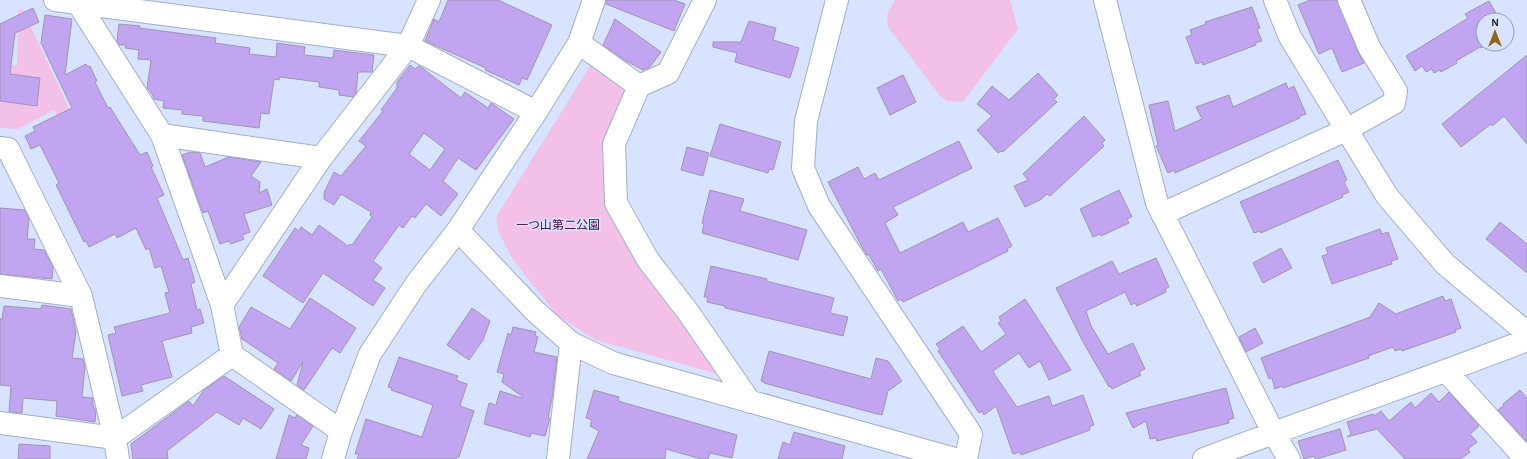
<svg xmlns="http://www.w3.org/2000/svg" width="1527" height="459" font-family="'Alegreya Sans','Noto Sans JP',sans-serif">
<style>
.green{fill:#f3c0e8}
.building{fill:#c1a5f0;stroke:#9f94b4;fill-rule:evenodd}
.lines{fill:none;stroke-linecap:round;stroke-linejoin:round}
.minor-casing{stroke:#a0adcd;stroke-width:24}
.minor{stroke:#fff;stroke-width:22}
.labels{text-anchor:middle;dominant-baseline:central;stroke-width:3;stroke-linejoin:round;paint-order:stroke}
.park-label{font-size:12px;fill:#480c40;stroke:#d8e4ff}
</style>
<rect width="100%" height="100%" fill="#d8e4ff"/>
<!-- green -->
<path class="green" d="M895 0H1010L1018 29 963 102 947 101 940 96 888 27 887 15Z
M18 10H23L76 123 65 128 54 110 18 129 0 128V64L17 65Z
M593 61 625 87 616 115 605 190 721 375 596 340 558 316 513 260 498 231 496 217Z"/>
<!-- building -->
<path class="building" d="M448 0H498L552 25 527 80 522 78 519 85 485 70 486 68 425 41 434 19 439 22Z
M606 0H674L685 4 674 31 606 4Z
M1310 0H1337L1358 52 1364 63 1342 72 1332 48 1319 54 1298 5Z
M1489 1 1500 20H1483V44H1488L1481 48 1480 47 1456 61 1457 63 1441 72 1440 70 1434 73 1432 69 1426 72 1422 66 1415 71 1406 56 1468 18 1465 14Z
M1252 7 1260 28 1257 29 1262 41 1255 43 1256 45 1203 65 1202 62 1196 64 1186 37 1192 35 1190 30 1206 24 1205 22Z
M33 8 39 22 15 33 10 74 40 78 37 106 0 101V24Z
M45 15 72 19 65 75 86 64 88 67 90 66 97 81 95 82 108 108 110 107 140 155 147 152 153 166 151 167 164 195 157 198 183 260 188 258 195 282 191 284 197 310 200 309 204 323 191 327 192 333 162 341 172 377 141 385 143 391 122 396 108 335 116 333 114 327 170 313 165 293 169 292 161 266 155 268 149 248 146 250 136 228 117 238 115 234 89 247 86 241 84 242 56 185 59 183 40 145 31 149 25 136 35 131 33 127 72 108 41 43Z
M615 19 661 52 650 67 643 70 626 61 603 45Z
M749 21 776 28 773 40 799 48 790 78 735 62 737 53 713 47V42H741Z
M119 24 140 26 139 28 216 38 215 43 250 48 249 54 276 57 277 43 305 47 304 55 333 58 334 50 374 55 372 72H358L356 93 353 97 339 95V90L319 87V82L280 77 279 80 274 79 269 114 261 113 259 128 203 121V116L182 114V110L163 108 164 101 154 99 152 94 147 88 151 60 138 59 139 50 125 48 126 45H119L117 41Z
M1527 55V144L1504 116 1492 126 1491 124 1461 147 1442 124Z
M410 65 415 69 419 66 421 67 461 98 465 92 488 108 491 103 514 119 476 170 458 158 443 181 458 194 441 216 426 204 415 218 412 216 403 228 399 225 373 261 382 268 373 280 385 288 373 306 323 273 303 303 263 276 295 228 299 231 301 227 312 235 319 225 348 246 350 244 352 245 372 217 370 215 371 212 341 194 334 205 324 199V193L334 172 341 176 366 146 359 141 383 111 381 110 397 88V82ZM424 133 445 149 430 170 409 154Z
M1038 73 1058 95 1054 99 1057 102 1003 152 1001 151 998 153 977 130 992 116 977 104 992 86 1009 100Z
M903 75 916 102 890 115 877 88Z
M1286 83 1288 89 1294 86 1306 114 1300 116V118L1175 173 1174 170 1168 173 1156 146 1158 145 1149 105 1168 101 1175 131 1202 119 1196 107 1229 95 1233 107Z
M1084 116 1105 140 1102 143 1104 146 1050 196 1047 194 1040 200 1025 207 1014 186 1028 180 1023 174Z
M720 124 781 142 773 170 769 169 768 173 710 156Z
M959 141 972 168 893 207 898 215 885 223 900 253 963 222 968 232 998 218 1012 246 1007 249 1008 251 970 270 903 302 901 299 898 301 881 269 878 271 869 255H867L863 249 828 182 858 167 864 179 875 173 879 180Z
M687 147 709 153 703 176 681 170Z
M191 152 200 153 205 167 229 157 261 162 251 176 260 182 259 193 267 189 272 205 244 214 250 232 242 235 244 239 231 244 229 241 220 244 208 211 203 213 182 155Z
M1338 160 1347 180 1344 182 1349 192 1342 195 1343 197 1261 233 1260 231 1254 233 1240 202Z
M710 190 744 199 740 211 807 230 798 260 702 233 704 224 702 223Z
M1119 190 1132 217 1127 219 1129 223 1101 236 1100 234 1093 237 1080 209Z
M0 208 25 210 29 219 27 239H35L34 249 44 250 53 267 52 279 0 274Z
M1500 222 1527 244V273L1486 239Z
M1380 229 1382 234 1388 232 1398 259 1391 261 1392 264 1332 284 1322 256 1328 254 1326 248Z
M1281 248 1292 268 1263 283 1253 263Z
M1156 258 1169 287 1165 289 1166 292 1137 306 1135 303 1131 305 1125 292 1086 311 1091 326 1108 354 1133 343 1145 369 1139 372 1141 375 1112 389 1111 386 1109 387 1083 342 1056 288 1112 261 1119 274Z
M711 266 767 279 766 281 834 298 830 313 848 317 843 336 725 308V306L707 302 708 297H704Z
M1443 296 1445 301 1451 299 1461 328 1455 330 1456 332 1402 351 1401 349 1395 351 1393 347 1368 356 1369 358 1283 388 1282 386 1275 389 1272 378 1269 379 1261 358 1370 317 1379 303 1396 314Z
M310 298 356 328 340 353 332 348 304 390 297 385 303 362 291 381 274 369 278 363 242 339 239 327 251 307 290 329Z
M1025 299 1071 370 1049 380 1040 361 1029 368 1019 353 993 371 995 375 1017 407 1049 396 1052 406 1083 395 1094 425 1089 427 1090 430 1021 455 1020 452 1013 454 996 406 984 415 982 411 979 413 938 351 940 349 936 344 963 326 981 352 1006 334 998 323 1001 321 999 317Z
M42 305 71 309 76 332 72 358 83 359 85 367 82 397 93 398V406L96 411 95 422 56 416 57 401 23 398 22 413 9 412 11 386 0 385V319H2L4 306 41 309Z
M472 308 490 321 483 340 469 360 447 345Z
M513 327 536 332 535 336 538 337 534 352 557 357 552 399 548 418H550L545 436 531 433 530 437 484 424 489 403 496 405 500 391 522 398 523 397 502 382 504 374 497 372 508 333 511 335Z
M1255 328 1263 343 1246 352 1239 337Z
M769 351 871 379 876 358 888 361 902 381 888 391 882 415 877 414 764 383V382L761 381Z
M399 357 458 376 456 380 467 384 460 406 474 411 459 457H457L456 459H357L359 454H355L366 419 422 437 433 405 391 390 392 388 388 387Z
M224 376 274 409 261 429 243 418 239 425 217 412 167 451 168 459H133L131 444 189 401 193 406 204 390Z
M1226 388 1234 418 1228 420 1229 423 1157 441 1156 438 1150 439 1146 421 1133 428 1126 413Z
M594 390 619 397 618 401 737 435 732 458 710 453 708 459H701L666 449 665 459H587L599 431 590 426 592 420 586 418Z
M1520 390 1527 398V442L1498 410 1504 405 1503 404Z
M1449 392 1479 426 1470 434 1477 442 1468 449 1470 452 1461 459H1405L1377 429 1347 437 1351 434 1347 422 1373 414 1374 416 1381 411 1389 421 1411 402 1415 408 1431 393 1439 402Z
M289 415 295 418 297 415 313 426 301 445 309 448 306 459H276Z
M1340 429 1346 450 1317 459H1315L1314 456 1304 459 1298 441Z
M794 432 845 446 842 459H778L783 442 790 445Z
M19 444 50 446V459H18Z"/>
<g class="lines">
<defs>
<path id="minor" d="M55 0 78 3V0
M837 0 806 121 803 168 819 206 971 434 966 459
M1105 0 1157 203 1273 432 1289 459
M1275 0 1290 37 1387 196 1445 264 1520 327 1527 330
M78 3 408 46 536 112
M78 3 162 135 222 305
M579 43 639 86 668 73 705 0
M639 86 614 144 616 203 648 260 688 312 750 402
M162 135 321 158
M0 148 8 149 81 296 115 438 118 459
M1162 214 1346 130 1394 103 1396 91 1369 47 1349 0
M458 230 535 311 571 343 613 363 955 459
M0 286 81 296
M1447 372 1526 459
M0 423 115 438 232 355
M341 431 232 355 222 305 321 158 408 46 429 0
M333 459 341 431 370 354 416 284 458 230 536 112 579 43 594 0
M558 459 571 343
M1204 459C1311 418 1420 382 1527 340"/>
</defs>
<!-- minor casing -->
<use href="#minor" class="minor-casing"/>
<!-- minor -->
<use href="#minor" class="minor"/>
</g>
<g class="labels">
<!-- park labels -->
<g class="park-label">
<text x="558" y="225">一つ山第二公園</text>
</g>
</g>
<!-- north arrow -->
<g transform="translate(1495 32)"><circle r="19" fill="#d8e4ff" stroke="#8f98ad"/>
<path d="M0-3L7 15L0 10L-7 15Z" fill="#946313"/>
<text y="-6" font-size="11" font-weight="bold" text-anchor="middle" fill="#212632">N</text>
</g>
</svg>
